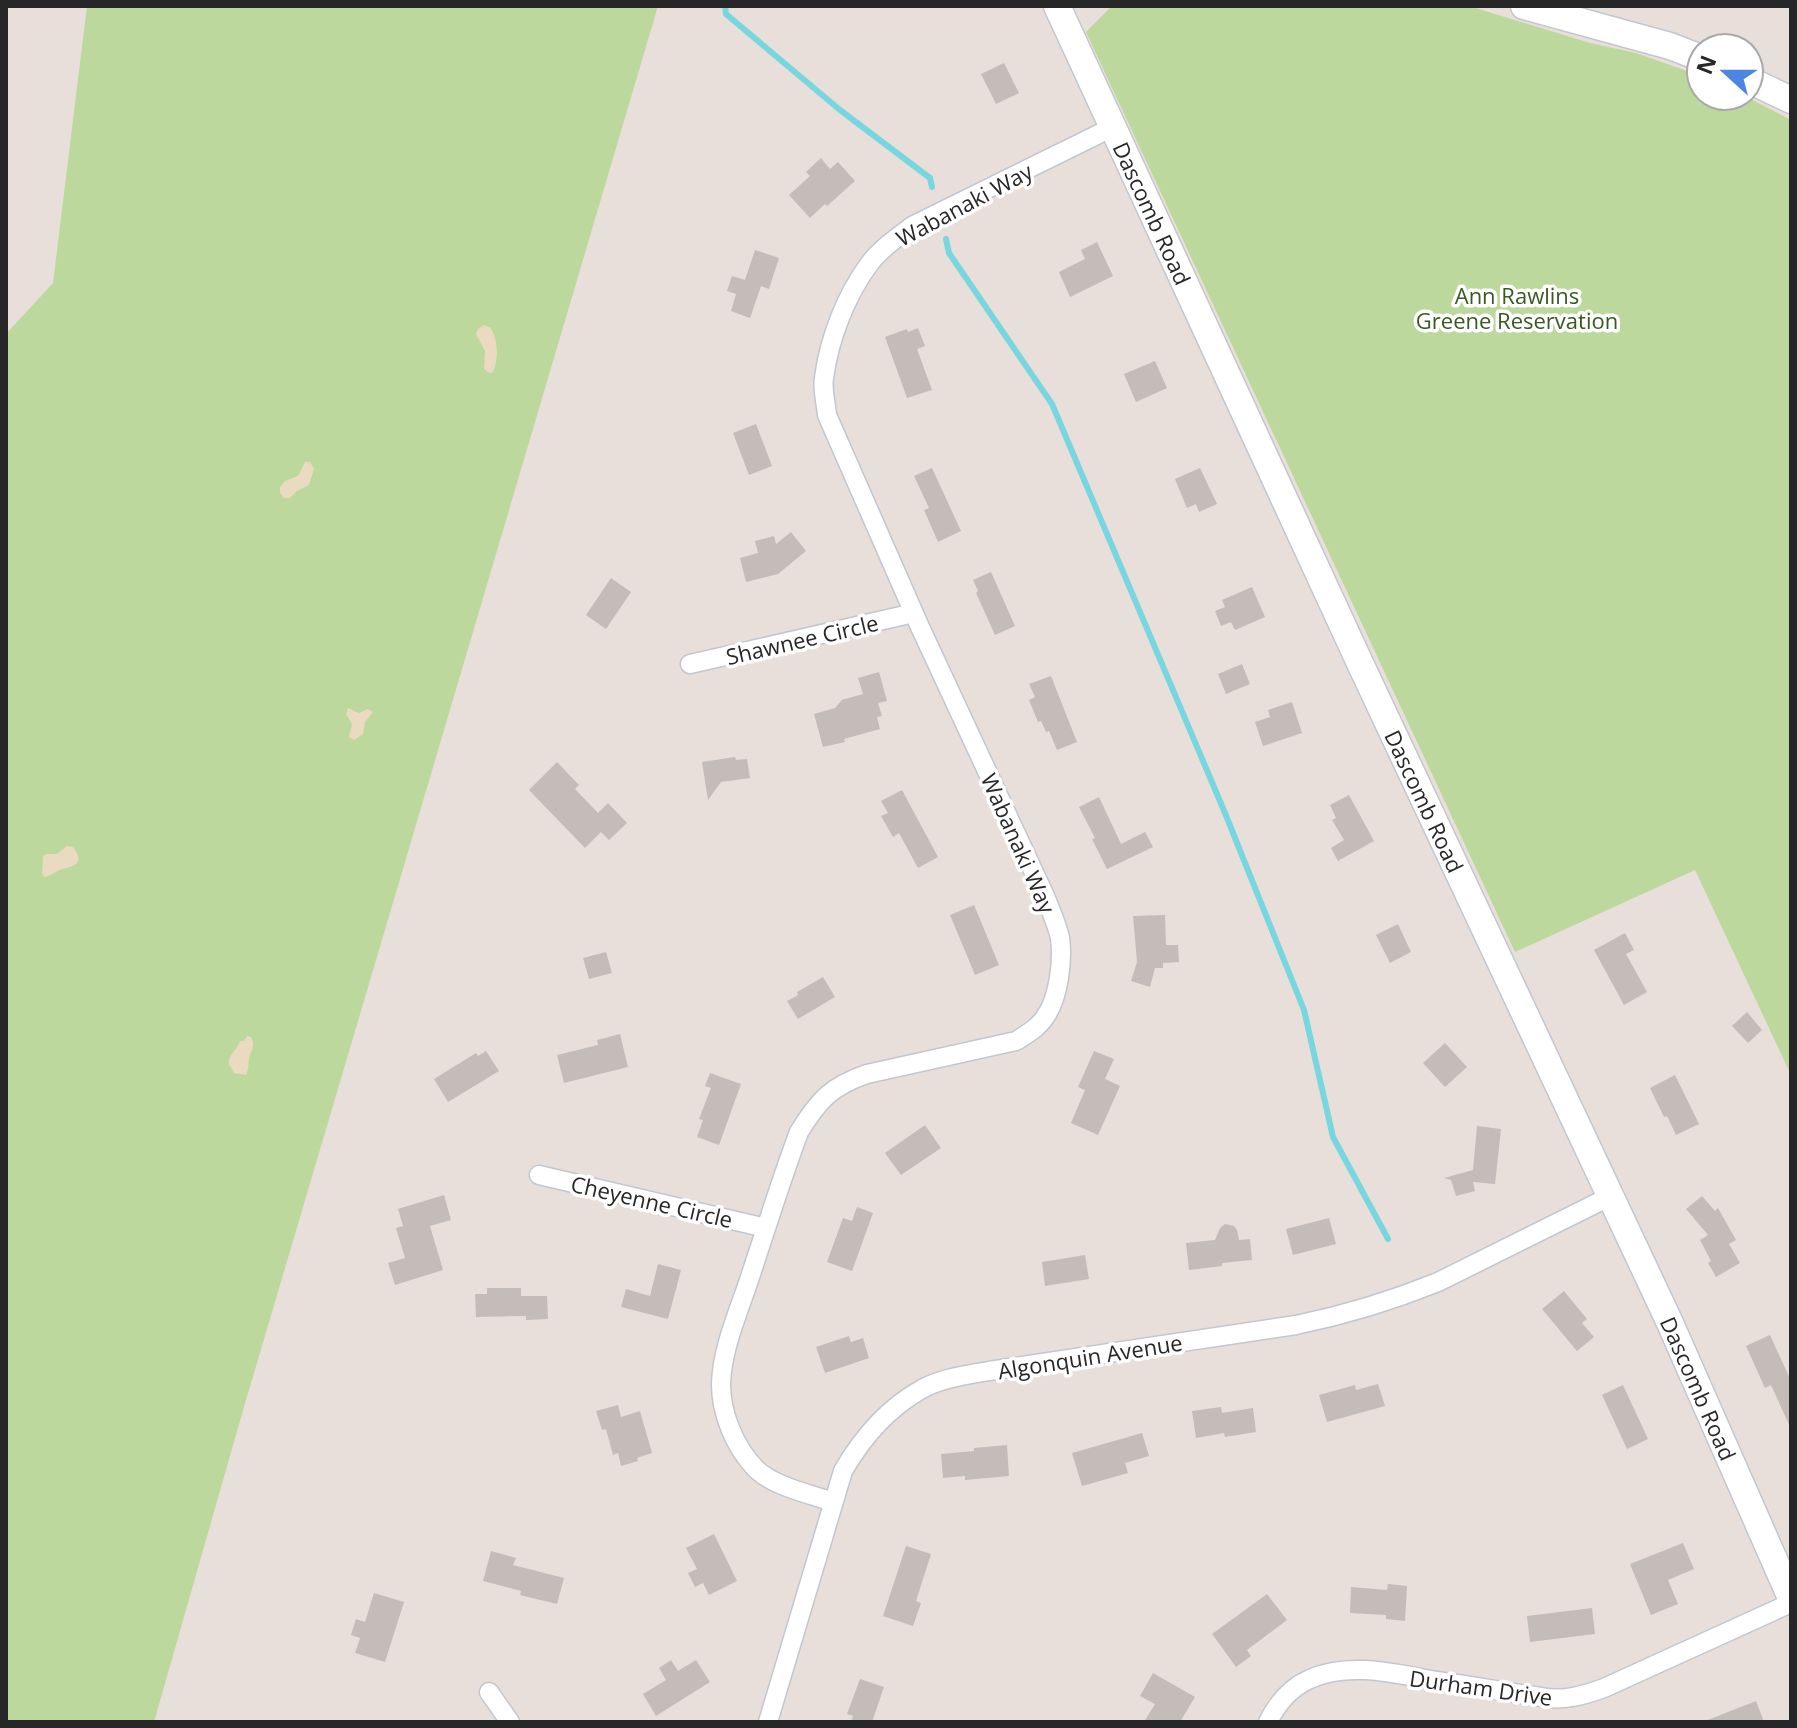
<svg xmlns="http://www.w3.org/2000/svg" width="1797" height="1728" font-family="'Open Sans',sans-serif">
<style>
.green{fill:#bcd89c}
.sand{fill:#eadbc0}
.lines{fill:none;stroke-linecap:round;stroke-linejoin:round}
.stream{stroke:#78d7de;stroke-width:6}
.building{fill:#c3bcb9}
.street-casing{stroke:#c2c7cf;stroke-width:21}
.secondary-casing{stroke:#c2c7cf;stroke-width:29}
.street{stroke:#fff;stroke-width:18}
.secondary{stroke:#fff;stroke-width:26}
.labels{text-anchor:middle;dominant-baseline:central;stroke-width:7;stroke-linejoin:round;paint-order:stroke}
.street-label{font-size:22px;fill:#272727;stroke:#fff}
.park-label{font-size:22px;fill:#385921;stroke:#fff}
</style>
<rect width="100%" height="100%" fill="#e8dfda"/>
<!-- green -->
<path class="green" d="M87 6H658L246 1400 154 1722H6V334L53 283Z
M1112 6H1469L1590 43 1636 53 1701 76V96H1745L1791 120V1075L1695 870 1515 952 1086 32Z"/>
<!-- sand -->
<path class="sand" d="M484 325 491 328C498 341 499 358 493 372L490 373 484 369 485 351 476 334 478 329Z
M305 462H310L314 469 309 485 297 491 290 498H284L280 493V487L285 481 298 476Z
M348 708 359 713 368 709 373 712 365 722 363 734 354 740 349 737 352 724 346 714Z
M67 846 73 847C85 863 76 866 62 869 55 871 52 876 44 877L42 873 43 856 47 854H57Z
M247 1036 251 1037C256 1047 251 1049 249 1059 248 1065 249 1069 246 1075L234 1073C233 1070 230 1067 229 1064 227 1056 238 1049 240 1041H244Z"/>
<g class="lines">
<!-- stream -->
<path class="stream" d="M725 6 726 14 840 110 930 178 932 187
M946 239 949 253 1052 404 1225 813 1304 1010 1333 1137 1388 1239"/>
</g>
<!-- building -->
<path class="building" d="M1004 63 1019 93 996 104 981 74Z
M821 158 830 169 838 162 855 181 827 206 825 204 810 218 789 195 810 176 806 172Z
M1097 242 1113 276 1070 297 1059 272 1085 259 1081 250Z
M755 250 779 258 769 289 761 286 750 318 731 311 736 294 727 291 732 276 745 280Z
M918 328 925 346 917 349 932 390 907 398 885 337 907 329 908 332Z
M1155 361 1167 388 1136 402 1124 374Z
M756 424 772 466 749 475 733 433Z
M932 468 961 531 938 542 924 510 929 508 914 476Z
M1200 468 1217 504 1199 512 1196 504 1187 508 1175 479Z
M791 532 806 551 778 574 746 582 740 558 758 553 755 541 774 536 776 544Z
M991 572 1015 626 995 635 976 593 978 591 973 580Z
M611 578 631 592 606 629 586 615Z
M1252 587 1265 617 1235 630 1231 622 1221 626 1215 611 1225 607 1222 600Z
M1242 664 1250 684 1226 694 1218 674Z
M879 672 887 701 878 703 882 716 877 717 880 729 844 739 845 742 823 747 814 714 835 708 842 700 863 694 858 678Z
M1051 676 1077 742 1057 750 1049 731 1046 732 1041 721 1038 722 1029 700 1035 697 1029 684Z
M1292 702 1302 733 1263 746 1255 722 1270 717 1268 710Z
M735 757 736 760 747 759 750 778 721 782 708 800 702 762Z
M557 762 579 785 575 789 598 813 608 803 627 823 609 840 601 832 585 848 529 790Z
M902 790 938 857 918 868 899 833 893 837 881 816 888 813 881 801Z
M1349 795 1374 841 1338 861 1331 848 1344 840 1332 820 1336 818 1330 805Z
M1099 797 1121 844 1145 832 1153 847 1107 869 1092 839 1095 838 1079 807Z
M974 905 999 965 975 975 950 915Z
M1165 915 1166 945H1178L1179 962 1163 963V968H1155L1150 987 1131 981 1137 962 1133 916Z
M1398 924 1411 952 1390 963 1376 935Z
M1625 933 1634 950 1626 954 1647 992 1624 1005 1594 950Z
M606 952 612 973 589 979 583 958Z
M823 977 835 997 798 1019 787 1001 798 995 797 992Z
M1747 1012 1762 1030 1748 1043 1732 1026Z
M620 1034 628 1067 564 1083 557 1055 598 1045 597 1040Z
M1445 1043 1467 1067 1445 1087 1423 1063Z
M486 1051 499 1071 448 1102 434 1079 476 1053 478 1056Z
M1094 1051 1114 1059 1105 1079 1120 1086 1098 1135 1071 1123 1085 1090 1078 1087Z
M710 1073 741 1084 719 1145 697 1137 703 1120 699 1119 711 1088 705 1086Z
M1675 1075 1699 1124 1676 1135 1667 1116 1664 1117 1650 1088Z
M925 1125 941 1148 901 1175 885 1153Z
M1477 1126 1501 1129 1495 1184 1473 1182 1475 1191 1456 1196 1451 1180 1444 1178 1473 1170Z
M444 1195 451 1220 430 1226 443 1270 395 1285 388 1263 405 1258 396 1228 403 1226 398 1209Z
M1702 1196 1715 1211 1718 1208 1736 1240 1729 1244 1740 1263 1716 1277 1708 1263 1711 1261 1700 1240 1708 1235 1686 1209Z
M857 1207 873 1213 852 1271 827 1262 843 1218 852 1221Z
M1329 1218 1336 1244 1293 1255 1286 1229Z
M1225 1224 1234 1226 1237 1230 1239 1240 1250 1239 1252 1260 1222 1263V1266L1189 1270 1186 1243 1215 1240 1220 1228Z
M1085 1255 1089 1279 1045 1286 1042 1262Z
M658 1264 681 1270 668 1319 621 1307 626 1289 650 1296Z
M487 1288H521V1296H547L548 1319 526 1320V1316L476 1317 475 1294H487Z
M1564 1291 1587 1319 1582 1323 1594 1337 1577 1351 1542 1309Z
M1770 1335 1791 1381V1429L1771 1385 1765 1388 1746 1346Z
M849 1336 851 1342 863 1338 869 1358 825 1373 816 1347Z
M1378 1384 1385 1406 1327 1422 1319 1395 1355 1385 1356 1390Z
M1623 1385 1648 1439 1627 1449 1602 1395Z
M618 1405 621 1417 640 1411 652 1453 637 1458 638 1461 621 1466 618 1453 613 1455 606 1429 602 1430 596 1411Z
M1221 1407 1222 1413 1253 1408 1256 1432 1225 1437 1224 1433 1196 1438 1192 1411Z
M1142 1433 1149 1456 1125 1463 1128 1473 1082 1486 1072 1453Z
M1007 1445 1009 1476 965 1480V1476L943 1478 941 1454 974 1451V1448Z
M714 1534 737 1581 709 1595 703 1583 695 1587 688 1573 697 1569 686 1548Z
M1683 1543 1694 1569 1668 1580 1678 1604 1651 1615 1630 1564Z
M906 1546 931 1554 916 1601 921 1603 913 1626 883 1616Z
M491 1551 516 1558 513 1565 564 1578 557 1604 520 1595 521 1591 483 1581Z
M1388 1584 1407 1586 1405 1621 1386 1619V1615L1350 1613 1351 1587 1387 1590Z
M374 1593 404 1602 385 1662 355 1653 360 1638 351 1635 356 1619 365 1622Z
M1267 1594 1287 1620 1247 1650 1251 1656 1236 1667 1212 1634Z
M1592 1608 1595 1634 1530 1642 1527 1616Z
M671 1660 678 1671 696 1660 710 1682 656 1716 643 1694 666 1680 659 1668Z
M1153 1673 1195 1697 1180 1722H1144L1155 1704 1140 1696Z
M860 1679 884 1687 872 1722H851L853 1716 847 1714Z
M1756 1701 1764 1722H1705V1721Z"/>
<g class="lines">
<defs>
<path id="street" d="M690 664 914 613
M539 1175 766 1228
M833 1502C810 1494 772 1486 755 1468 735 1447 721 1414 721 1384 722 1348 739 1311 750 1277 766 1229 781 1180 799 1132 818 1101 831 1086 867 1074L1016 1041C1027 1034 1038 1028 1045 1017 1059 998 1063 960 1060 938 1057 924 1050 909 1045 896L920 627 827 415C826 403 822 389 824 378 829 339 846 295 870 263 881 248 897 238 912 226L1113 127
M489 1692 510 1722
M768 1722 843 1471C862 1438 888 1408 922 1389 942 1378 967 1375 989 1371L1296 1325C1345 1315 1391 1301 1438 1282L1611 1196
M1268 1722C1277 1704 1291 1687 1310 1679 1349 1661 1397 1674 1437 1681 1472 1686 1506 1692 1541 1697 1564 1701 1582 1696 1604 1688L1791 1603"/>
<g id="secondary">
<path id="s1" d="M1057 6 1359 661 1670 1323 1791 1598"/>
<path d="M1524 6 1670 46 1701 58"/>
<path d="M1749 80 1791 100"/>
</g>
</defs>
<!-- street casing -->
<use href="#street" class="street-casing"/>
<!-- secondary casing -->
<use href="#secondary" class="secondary-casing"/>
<!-- street -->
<use href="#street" class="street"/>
<!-- secondary -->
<use href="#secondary" class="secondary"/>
</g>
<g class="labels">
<!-- street labels -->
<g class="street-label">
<text transform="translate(964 204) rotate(-28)">Wabanaki Way</text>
<text stroke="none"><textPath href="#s1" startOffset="228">Dascomb Road</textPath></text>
<text transform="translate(802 639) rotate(-13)">Shawnee Circle</text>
<text stroke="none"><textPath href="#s1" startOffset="876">Dascomb Road</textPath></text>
<text transform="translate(1019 843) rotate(66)">Wabanaki Way</text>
<text transform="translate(652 1201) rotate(13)">Cheyenne Circle</text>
<text transform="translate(1090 1356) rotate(-9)">Algonquin Avenue</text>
<text stroke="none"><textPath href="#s1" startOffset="1524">Dascomb Road</textPath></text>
<text transform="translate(1481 1687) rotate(8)">Durham Drive</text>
</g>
<!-- park labels -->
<g class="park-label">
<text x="1517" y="295">Ann Rawlins<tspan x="1517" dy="25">Greene Reservation</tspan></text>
</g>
</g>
<!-- border -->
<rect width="1797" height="1728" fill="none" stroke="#272727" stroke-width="16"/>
<!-- north arrow -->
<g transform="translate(1725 72) rotate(291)"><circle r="38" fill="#ffffff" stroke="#a9a9a9" stroke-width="2"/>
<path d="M0-6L14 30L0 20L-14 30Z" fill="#4c85e2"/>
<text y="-12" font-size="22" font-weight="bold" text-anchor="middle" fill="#272727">N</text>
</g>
</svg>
